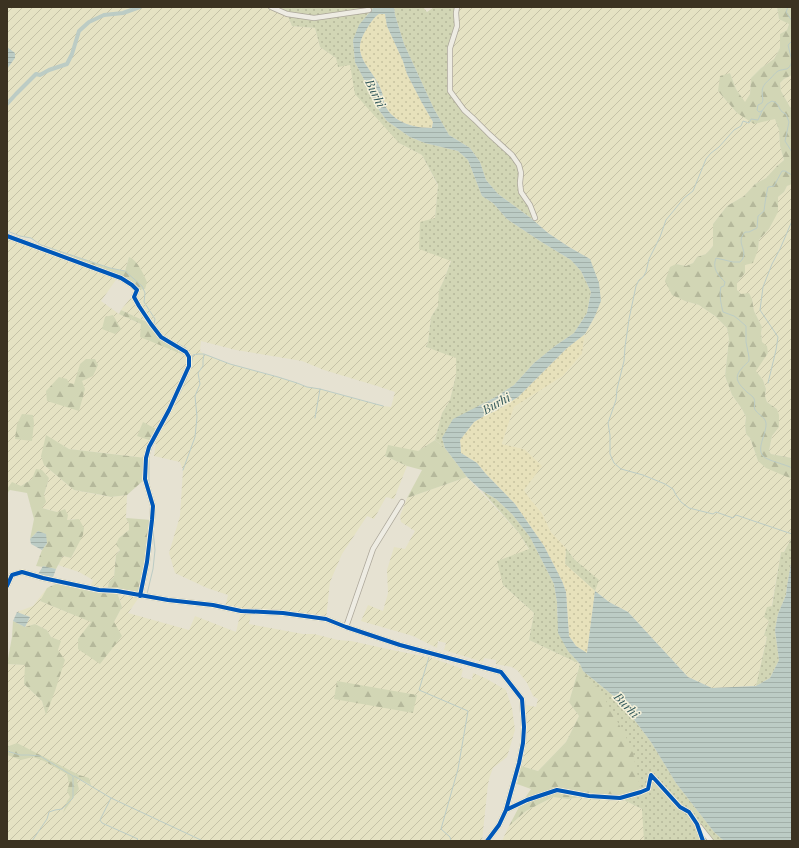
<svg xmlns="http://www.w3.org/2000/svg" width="799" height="848" font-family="'Playfair Display',serif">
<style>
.farmland{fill:url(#farmland-furrows);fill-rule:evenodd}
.grass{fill:url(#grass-dots)}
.forest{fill:url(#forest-firs)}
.sand{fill:url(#sand-dots)}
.water{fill:url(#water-rules);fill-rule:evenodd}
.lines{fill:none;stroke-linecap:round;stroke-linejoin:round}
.stream{stroke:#bcccc5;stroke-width:1}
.canal{stroke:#bcccc5;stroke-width:4}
.street-casing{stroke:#aca79a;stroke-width:6}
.street{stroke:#eeece3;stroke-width:4.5}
.cycleway-casing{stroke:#f5f1da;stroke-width:6}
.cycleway{stroke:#0057b8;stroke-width:4}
.labels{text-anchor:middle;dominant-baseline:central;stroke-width:3;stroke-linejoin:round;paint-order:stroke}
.water-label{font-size:12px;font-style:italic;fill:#31585b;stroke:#f5f1da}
</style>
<defs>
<pattern id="farmland-furrows" width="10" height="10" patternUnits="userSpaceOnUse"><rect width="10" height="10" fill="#e5e2c3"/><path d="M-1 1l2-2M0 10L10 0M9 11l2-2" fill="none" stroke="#c5c2a7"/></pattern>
<pattern id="grass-dots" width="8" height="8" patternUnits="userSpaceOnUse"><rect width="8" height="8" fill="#d2d6b5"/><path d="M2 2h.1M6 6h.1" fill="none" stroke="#b5b89b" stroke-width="1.8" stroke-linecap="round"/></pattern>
<pattern id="forest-firs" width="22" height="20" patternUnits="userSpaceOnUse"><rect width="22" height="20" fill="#d2d6b5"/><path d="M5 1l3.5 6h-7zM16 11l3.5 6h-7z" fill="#b5b89b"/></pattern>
<pattern id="sand-dots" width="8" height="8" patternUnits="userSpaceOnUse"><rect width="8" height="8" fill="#e7e1bb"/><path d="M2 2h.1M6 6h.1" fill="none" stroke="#c7c2a0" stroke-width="1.8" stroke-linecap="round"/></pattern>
<pattern id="water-rules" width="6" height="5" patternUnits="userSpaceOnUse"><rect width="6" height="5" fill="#bcccc5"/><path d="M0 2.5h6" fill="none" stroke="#a2b0a9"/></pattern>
</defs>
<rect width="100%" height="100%" fill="#e6e2d2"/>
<!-- farmland -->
<path class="farmland" d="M7 7H271L287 14 292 26 315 28 320 47 336 58 350 65 399 143 422 155 438 186 435 218 451 260 443 282 439 290 440 298 438 306 431 317 428 342 426 347 456 357V375L450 400 442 413 435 440 418 451 385 456 407 466 394 499 386 497 374 519 367 516 342 554 330 582 326 619 243 611 251 614 249 624 303 634H314L338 640 351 641 392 650 432 658 463 669 461 677 472 680 473 673 485 678 506 690 512 708 515 730 507 757 493 768 490 776 488 784 482 841H7V664L26 665 24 684 42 701 46 714 58 650 60 641 51 637 47 630 35 624 25 627 30 617 17 612 33 606 47 588 40 601 92 622 78 639 114 622 122 607 117 591 140 596 128 613 189 630 195 616 236 632 241 611 225 607 228 595 207 588 175 573 169 553 180 516 183 470 180 462 154 456 156 443 152 441 146 458 69 449 46 436 44 465 74 490 111 497 127 495 126 518 129 524V530L119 538 120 549 116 555 114 577 109 582 107 591 89 589 93 580 79 572 58 565 63 556 71 558 76 548 75 519 67 520 57 512 47 509 41 508 44 495 49 478 32 479 21 486 7 489V236L118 277 101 301 119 314 141 324 161 337 151 324 121 310 137 290 129 257 125 271 110 268 41 245 31 238 20 236 7 230ZM201 341 236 350 302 361 324 370 377 386 395 392 391 407 383 406 316 388 307 387 297 383 278 377 230 364 204 354 200 351Z
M457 7H777L779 19 789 23 787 30 780 34V48L774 59 761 68 751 78 750 94 745 103 736 89 730 73 718 91 737 113 775 118 779 130 780 146 784 160 777 166 766 178 755 184 744 196 727 206 713 224V246L706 254 697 257 693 263 686 266 676 264 685 301 699 305 715 316 727 328 729 339 725 376 732 395 742 409 746 417 745 425 746 434 750 438 755 452 758 461 792 479V537L783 553 781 552 769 621 764 635 767 636 756 686 712 688 688 677 628 612 609 602 595 591 598 580 574 559 566 548 551 532 542 513 531 500 524 490V449L502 444 514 407 563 376 582 354 585 334 595 316 590 259 569 247 548 233 532 219 535 218 475 120 450 91V48Z
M792 75V108L790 107 781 91 780 83 784 79Z
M790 184H792V458L771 454 769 451 772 436 779 427 777 409 767 402 765 396 766 389 763 380 755 371 768 353 762 342 761 333 762 327 754 311 752 299 741 294 737 290V283L745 273V265L758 250 759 240 769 229 777 212 778 197 784 192 787 186Z
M467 477 519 533 529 550 503 585 534 613 529 640 580 664 569 702 579 716 566 742 538 771 521 766 525 752 526 705 536 707 538 699 533 696 527 683 518 671 512 667 496 664V660L484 658 483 662 444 650 446 643 438 641 437 648 413 636 361 621 368 605 383 611 388 593 387 570 394 547 405 549 415 531 401 522 400 516 407 498Z
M589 796 620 798 642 809 648 841H502L509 826 526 811 553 797 568 799Z"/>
<!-- grass -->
<path class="grass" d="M271 7H374L367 15 353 40 355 62 369 89 376 106 387 121 410 137 425 143 458 151 468 160 482 196 493 203 507 219 540 241 571 260 581 271 591 292 587 313 574 333 555 346 534 363 514 385 494 398 480 405 442 438 445 448 435 440 442 413 450 400 456 375V358L426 347 428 342 431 317 438 306 439 290 443 282 451 261 419 249 420 222 435 218 438 185 422 155 399 143 355 94 350 65 338 67 336 58 320 47 315 28 292 26 287 14Z
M394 7H423L427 12 434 7H457V26L450 48V91L458 101 519 165 521 192 535 218 532 219 498 194 486 180 480 162 470 148 449 135 434 109 404 44 395 15Z
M482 491 496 499 512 514 530 537 554 584 557 602V614L568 651 580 664 529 640 534 613 503 585 497 561 529 549 519 533Z
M792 537V558L787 586 786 595 778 614 775 630 779 660 770 678 756 686 767 637 764 635 769 621 764 617 767 607 772 606 781 552H784Z
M566 548 574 559 599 580 595 591 565 564Z
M583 671 621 702 651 742 676 783 714 832 724 841H644L642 809 620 798Z"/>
<!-- forest -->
<path class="forest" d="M777 7H792V75L784 79 780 83 781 91 790 107 792 108V184L787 186 784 192 778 197V212L769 229 759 240 758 250 753 263 745 265V273L737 283V290L741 294 749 293 752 299 754 311 762 327 761 333 762 342 767 346 768 353 756 371 763 380 766 389 765 396 767 402 777 409 779 415V427L772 436 769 451 771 454 792 458V479L766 468 758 461 755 452 750 438 746 434 745 425 746 417 742 409 732 395 725 376 729 339 727 328 715 316 699 305 685 301 672 295 665 281 670 267 676 264 686 266 693 263 697 257 706 254 713 246V224L727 206 744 196 755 184 766 178 777 166 784 160 780 146 779 130 775 119 754 124 737 113 718 91 720 76 730 73 736 89 745 102 750 94 751 78 761 68 774 59 780 48V34L787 30 789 24 779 19Z
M41 245 110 268 125 271 129 257C138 261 143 273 147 282L145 289 137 290 132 285 40 248Z
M121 310 151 324 161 337 186 352 189 357 140 337 141 324 119 314Z
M113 315 121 329 115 334 102 329 105 317Z
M86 359H95L98 365 93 376 82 381 85 389 79 411 47 401 46 391 59 377 67 379 69 383 74 384 80 364Z
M22 414 33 415 34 423 32 441 15 439 17 424Z
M143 422 158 430 152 441 137 436Z
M46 435 69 449 146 458 145 479 127 495 111 497 102 495 74 490 44 465 41 456Z
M435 440 445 448 467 477 407 498 422 470 407 466 385 456 388 445 418 451Z
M36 469 42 470 49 478 44 495 46 502 42 508 57 512 65 509 68 515 67 520 79 519 84 528 83 535 71 558 63 556 56 569 36 566 42 550 47 543 38 531 30 539 34 519 27 493 10 490 7 494V489L12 482 21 486 32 479Z
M126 518 152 520 140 596 117 592 122 607 114 622 122 636 100 664 78 649V639L91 622 40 601 47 588 62 581 107 591 109 582 114 577 116 555 120 550 116 544 119 538 129 530V524Z
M13 621 25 627 35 624 47 630 51 637 61 641 58 650 65 660 55 691 46 715 42 701 24 684 25 665 7 664 12 637Z
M580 664 583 671 601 692 632 748 641 792 620 798 589 796 568 799 553 797 526 811 509 826 519 807 531 789 517 784 521 766 538 771 566 742 579 716 569 702Z
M337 681 417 695 413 713 334 699Z
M17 743 79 775 89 778 91 785 78 778 77 782 79 789 63 813 67 801 70 797 67 791 69 784 67 774 44 761 33 757 21 760 7 755V745L9 746Z"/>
<!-- sand -->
<path class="sand" d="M379 14H385L387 26 403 61 407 74 421 101 433 122 432 128C418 128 402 125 392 115 382 105 385 100 381 90 372 66 349 57 366 30 370 23 373 18 379 14Z
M585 334 582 354 563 376 514 407 502 444 524 449 542 466 524 490 531 500 542 513 551 532 566 548 565 564 595 591 587 654 576 646 569 636 566 592 562 581 544 546 515 504 485 473 477 463 461 453 460 440 474 422 484 416 497 410 518 397 567 348Z"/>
<!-- water -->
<path class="water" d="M374 7H394L395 15 404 44 434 109 449 135 470 148 480 162 486 180 498 194 532 219 548 233 569 247 590 259 599 283 601 301 595 316 585 334 567 348 518 397 497 410 484 416 474 422 460 440 461 453 477 463 485 473 515 504 544 546 562 581 566 592 569 636 576 646 587 653 595 591 609 602 628 612 688 677 712 688 756 686 770 678 779 660 775 630 778 614 786 595 787 586 792 558V841H724L714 832 676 783 651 742 621 702 583 671 580 664 568 651 558 633 557 602 554 584 530 537 512 514 496 499 481 490 467 477 445 448 442 438 453 419 494 398 514 385 534 363 555 346 574 333 587 313 591 292 581 271 571 260 540 241 507 219 493 203 482 196 468 160 458 151 425 143 410 137 387 121 376 106 369 89 355 62 353 40 359 25ZM379 14H385L387 26 403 61 407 74 421 101 433 122 432 128C418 128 402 125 392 115 382 105 385 100 381 90 372 66 349 57 366 30 370 24 373 18 379 14Z
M7 47 15 53V58L7 69Z
M38 531 46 534 47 543 42 550 31 544 30 539Z
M43 566 56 569 52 580 37 576Z
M17 612 30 617 25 627 13 621Z"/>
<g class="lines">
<!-- stream -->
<path class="stream" d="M788 7 786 12 792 21
M792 41 788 45 792 61
M792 61C789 72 785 68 778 71 775 73 773 76 771 78 762 86 761 88 763 100L762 103 758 105 757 110 759 112 762 111 767 104 772 101C782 104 776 110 786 114L789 122 785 141 792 152
M762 111 758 120 751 119 749 123 743 121 741 126 734 130 719 147 711 153 706 159 693 191 684 198 666 220 660 237 649 259 646 272 643 277 639 280 636 286 629 319 625 347 624 361 617 389 616 400 608 423 610 435V454L614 463 621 469 643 475 665 484 673 489 676 495 681 502 689 508 713 514 716 512 733 518 736 515 792 534
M792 175 785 171H782C779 176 777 181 774 186L768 187C766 195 765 203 764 211L758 216 757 228 749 232H745C734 244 751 251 740 262H733L716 258C712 269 718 275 725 282L724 286 721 287C719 295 721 304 723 312L734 316 738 319 746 326V342L749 357V361C739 371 731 377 744 389 746 392 750 394 753 397 757 402 752 407 756 411 759 415 765 417 766 423 767 433 756 448 763 456 768 461 785 464 792 468
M7 231 20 236 31 238 41 245 110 268 125 271 142 286 145 293 144 302 155 319 154 324
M176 343 186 348
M768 383 776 350 778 337 760 310 763 287 772 264 780 249 792 221
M174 404C183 388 190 374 193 355L198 354H204L230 364 278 377 297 383 307 387 320 389 383 406
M315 418 320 389
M183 470 195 437 197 417 195 396 200 384 198 373 203 366V360L204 355
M149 484V454L158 435
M147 594 153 569 155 550 153 531
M429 657 419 690 468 711 458 769 441 829 450 837 451 841
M7 751 20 755H29L40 756 73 776V798L62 809 55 810 49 812 47 819 32 841
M74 776 111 798 203 841
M111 798 100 820 102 823 138 839 136 841"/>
<!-- canal -->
<path class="canal" d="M7 104 16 94 36 74 40 75 49 70 67 64 72 54 79 31 89 22 104 15 123 13 140 7"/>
<defs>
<path id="street" d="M271 7 287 14 314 18 369 10
M457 7 456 13 457 26 450 48V91L464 110 475 120 489 134 512 155 519 165 521 173 520 183 521 192 530 205 535 218
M7 236 121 278 132 285 137 290 134 297 139 306 151 324 161 337 186 352 189 357V366L169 410 149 447 146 458 145 479 153 506 152 520 147 562 140 596
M7 586 12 575 22 572 43 578 99 590 117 591 168 600 213 605 241 611 283 613 326 619 346 627 400 645 501 672 522 699 524 727 523 743 519 763 506 810 499 825 487 841
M346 627 373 549 402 502
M506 810 527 800 557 790 589 796 620 798 641 792 648 789 651 775 680 807 689 812 697 824 703 841
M700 827 711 841"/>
</defs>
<!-- street casing -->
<use href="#street" class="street-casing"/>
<!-- street -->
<use href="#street" class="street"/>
<defs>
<path id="cycleway" d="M7 236 121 278 132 285 137 290 134 297 139 306 151 324 161 337 186 352 189 357V366L169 410 149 447 146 458 145 479 153 506 152 520 147 562 140 596
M7 586 12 575 22 572 43 578 99 590 117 591 168 600 213 605 241 611 283 613 326 619 346 627 400 645 501 672 522 699 524 727 523 743 519 763 506 810 499 825 487 841
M506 810 527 800 557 790 589 796 620 798 641 792 648 789 651 775 680 807 689 812 697 824 703 841"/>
</defs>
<!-- cycleway casing -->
<use href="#cycleway" class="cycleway-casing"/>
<!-- cycleway -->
<use href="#cycleway" class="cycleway"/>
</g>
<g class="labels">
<!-- water labels -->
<g class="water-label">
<text transform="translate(376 93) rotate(64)">Burhi</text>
<text transform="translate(496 403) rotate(-29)">Burhi</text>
<text transform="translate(627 705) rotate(46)">Burhi</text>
</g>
</g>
<!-- border -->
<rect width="799" height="848" fill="none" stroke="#3b3221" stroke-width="16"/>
</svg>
